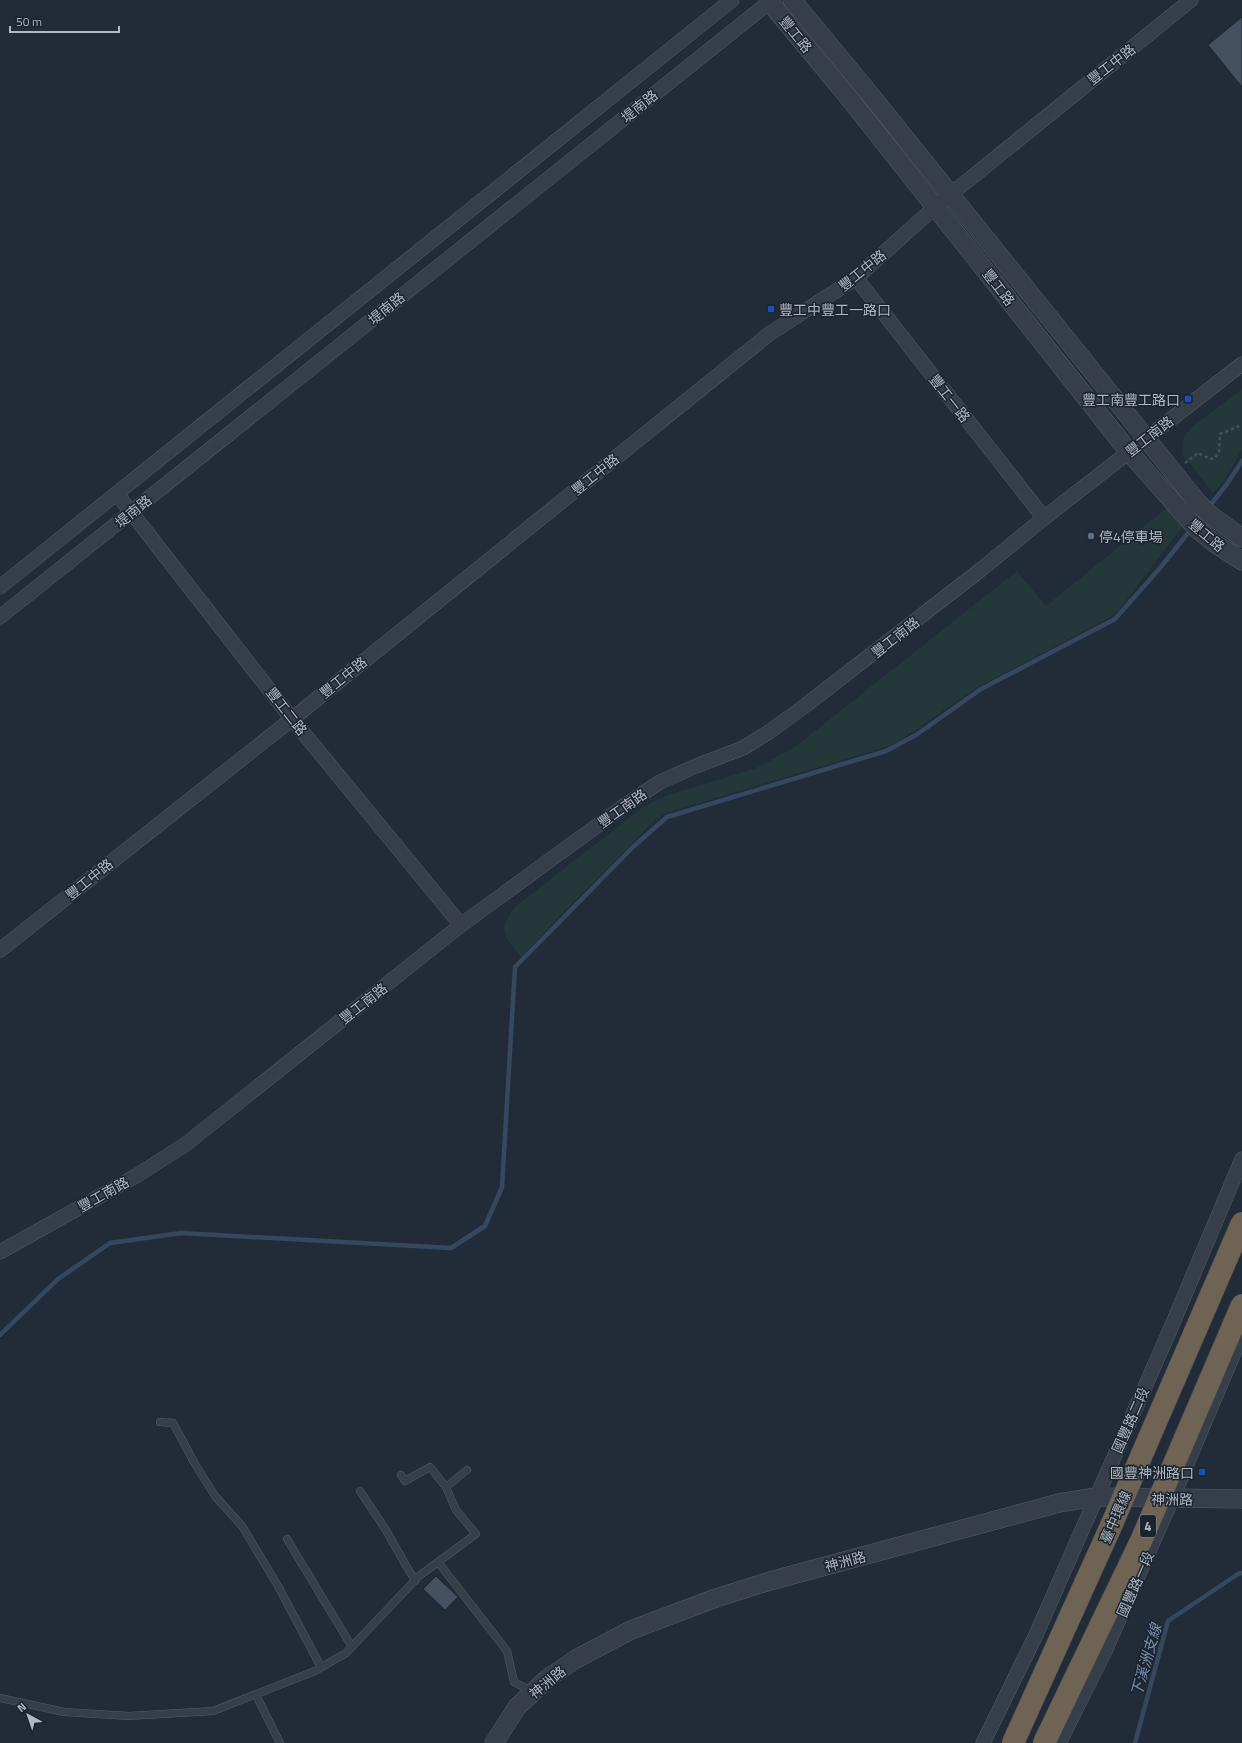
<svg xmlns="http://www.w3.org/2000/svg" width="1242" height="1743" font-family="'Titillium Web','Noto Sans TC',sans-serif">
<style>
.park{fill:#24383a}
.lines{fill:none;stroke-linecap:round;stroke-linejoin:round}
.stream{stroke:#364860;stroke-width:4.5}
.building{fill:#455160;stroke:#1d2530}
.service-casing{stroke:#535c67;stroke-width:8}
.minor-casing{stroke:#535c67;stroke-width:15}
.tertiary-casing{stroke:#535c67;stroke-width:19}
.path{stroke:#425557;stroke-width:2.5;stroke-dasharray:3 3;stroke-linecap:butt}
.service{stroke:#363e49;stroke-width:7}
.minor{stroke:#363e49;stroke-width:14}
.tertiary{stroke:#363e49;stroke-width:18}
.motorway-bridge-casing{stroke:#404954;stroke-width:23;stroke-linecap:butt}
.motorway-bridge{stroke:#6f6353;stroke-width:22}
.transit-dot{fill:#1a4fb4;stroke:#1b232e;stroke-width:1.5}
.service-dot{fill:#5c6f8a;stroke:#1b232e;stroke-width:1.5}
.labels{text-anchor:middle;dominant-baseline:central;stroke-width:3;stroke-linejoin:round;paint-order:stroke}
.shield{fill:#1b232e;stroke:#838c98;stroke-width:1}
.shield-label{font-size:13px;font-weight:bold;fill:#b0b9c5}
.street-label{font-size:14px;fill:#b0b9c5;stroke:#1b232e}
.poi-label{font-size:14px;fill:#b0b9c5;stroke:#1b232e;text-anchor:start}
.water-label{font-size:15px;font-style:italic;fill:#7990ad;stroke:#1b232e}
</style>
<rect width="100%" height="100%" fill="#222c39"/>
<!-- park -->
<path class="park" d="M1242 389V450L1224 480 1213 493 1182 454 1184 437 1193 426Z
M1168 507 1183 526 1117 612 1107 619 976 688 901 740 886 747 666 813 656 819 529 948 523 959C507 940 495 931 515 907L642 808 662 797 757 768 796 746 1017 571 1046 606Z"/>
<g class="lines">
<!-- stream -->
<path class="stream" d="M1208 508 1227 484 1242 461
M0 1335 58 1279 110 1243 181 1233 451 1248 485 1226 502 1187 515 967 633 847 667 817 886 751 916 735 981 689 1115 619 1160 568 1192 528
M1135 1743 1168 1621 1238 1574 1242 1573"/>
</g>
<!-- building -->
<path class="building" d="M1242 17V87L1208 45Z
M436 1576 458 1597 445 1610 423 1589Z"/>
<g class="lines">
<defs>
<path id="service" d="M160 1422 173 1423 195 1464 215 1496 242 1526 278 1586 321 1667
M446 1487 467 1470
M360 1491 384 1527 415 1581
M287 1539 352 1647
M438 1562 507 1651 514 1682 533 1692
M256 1695 280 1743
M0 1698 64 1712 129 1716 213 1711 315 1671 346 1653 419 1576 476 1534 456 1510 446 1487 430 1467 405 1481 401 1475"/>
<path id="minor" d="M856 278 1044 518
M117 494 292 719 461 925
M0 587 732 0
M0 617 772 0
M0 950 292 719 769 334 856 278 935 207 1191 0
M0 1252 136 1176 186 1144 461 925 624 806 660 782 696 766 743 748 769 732 806 705 983 568 1044 518 1242 364
M983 1743 1035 1637 1170 1330 1242 1159
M1059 1743 1105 1651 1172 1499 1242 1334"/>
<path id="tertiary" d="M768 0 849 98 1129 452 1197 529 1214 543 1242 561
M792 0 869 93 1198 503 1209 514 1242 538
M494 1743 517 1707 548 1678 576 1659 631 1630 716 1598 770 1581 1059 1503 1096 1497 1242 1499"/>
</defs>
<!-- service casing -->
<use href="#service" class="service-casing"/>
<!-- minor casing -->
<use href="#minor" class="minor-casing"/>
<!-- tertiary casing -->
<use href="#tertiary" class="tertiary-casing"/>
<!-- path -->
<path class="path" d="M1185 463 1198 453 1210 459 1215 458 1219 452 1220 434 1242 425"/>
<!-- service -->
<use href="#service" class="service"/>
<!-- minor -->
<use href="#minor" class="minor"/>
<!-- tertiary -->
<use href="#tertiary" class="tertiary"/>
<defs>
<path id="motorway-bridge" d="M1013 1743 1111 1526 1242 1223
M1044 1743 1141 1541 1242 1305"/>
</defs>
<!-- motorway-bridge casing -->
<use href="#motorway-bridge" class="motorway-bridge-casing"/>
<!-- motorway-bridge -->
<use href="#motorway-bridge" class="motorway-bridge"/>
</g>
<!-- markers -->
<g class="transit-dot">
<rect x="767" y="305" width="8" height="8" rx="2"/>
<rect x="1184" y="395" width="8" height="8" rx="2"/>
<rect x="1198" y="1468" width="8" height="8" rx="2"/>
</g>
<circle class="service-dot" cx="1091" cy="536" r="4"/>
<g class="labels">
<!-- shield labels -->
<rect class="shield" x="1140" y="1515" width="16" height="22" rx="3"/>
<g class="shield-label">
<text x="1148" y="1526">4</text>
</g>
<!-- street labels -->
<g class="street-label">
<text transform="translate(796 34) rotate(51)">豐工路</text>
<text transform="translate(1111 64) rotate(-38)">豐工中路</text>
<text transform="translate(639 106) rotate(-39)">堤南路</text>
<text transform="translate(862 270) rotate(-39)">豐工中路</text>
<text transform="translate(999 287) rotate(52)">豐工路</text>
<text transform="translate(386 308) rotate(-39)">堤南路</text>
<text transform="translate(950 398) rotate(52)">豐工一路</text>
<text transform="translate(1149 436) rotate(-38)">豐工南路</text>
<text transform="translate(595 474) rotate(-39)">豐工中路</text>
<text transform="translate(133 511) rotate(-39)">堤南路</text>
<text transform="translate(1207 535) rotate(40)">豐工路</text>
<text transform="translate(895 637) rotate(-38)">豐工南路</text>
<text transform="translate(343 677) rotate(-39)">豐工中路</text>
<text transform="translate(287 711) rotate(52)">豐工二路</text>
<text transform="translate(622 808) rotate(-35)">豐工南路</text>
<text transform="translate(89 879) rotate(-39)">豐工中路</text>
<text transform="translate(363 1003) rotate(-38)">豐工南路</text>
<text transform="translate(103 1194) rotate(-29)">豐工南路</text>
<text transform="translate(1130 1420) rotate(-66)">國豐路二段</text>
<text transform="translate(1172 1499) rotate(1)">神洲路</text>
<text transform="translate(1115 1517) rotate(-66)">臺中環線</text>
<text transform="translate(845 1561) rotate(-15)">神洲路</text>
<text transform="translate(1135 1584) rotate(-66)">國豐路一段</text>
<text transform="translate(547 1682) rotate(-39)">神洲路</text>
</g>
<!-- poi labels -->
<g class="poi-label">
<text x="779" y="309">豐工中豐工一路口</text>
<text x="1180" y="399" text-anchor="end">豐工南豐工路口</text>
<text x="1099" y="536">停4停車場</text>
<text x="1194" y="1472" text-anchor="end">國豐神洲路口</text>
</g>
<!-- water labels -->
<g class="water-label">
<text transform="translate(1146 1660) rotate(-74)">下溪洲支線</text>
</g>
</g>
<!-- north arrow -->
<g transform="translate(28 1715) rotate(320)" stroke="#1b232e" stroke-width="3" paint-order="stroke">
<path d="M0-3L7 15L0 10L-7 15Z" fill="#b0b9c5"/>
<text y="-6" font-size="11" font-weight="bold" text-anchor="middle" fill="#b0b9c5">N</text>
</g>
<!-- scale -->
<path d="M10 26v6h109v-6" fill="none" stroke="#b0b9c5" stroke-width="2"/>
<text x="16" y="26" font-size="12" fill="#b0b9c5" stroke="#1b232e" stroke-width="3" paint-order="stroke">50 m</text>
</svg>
